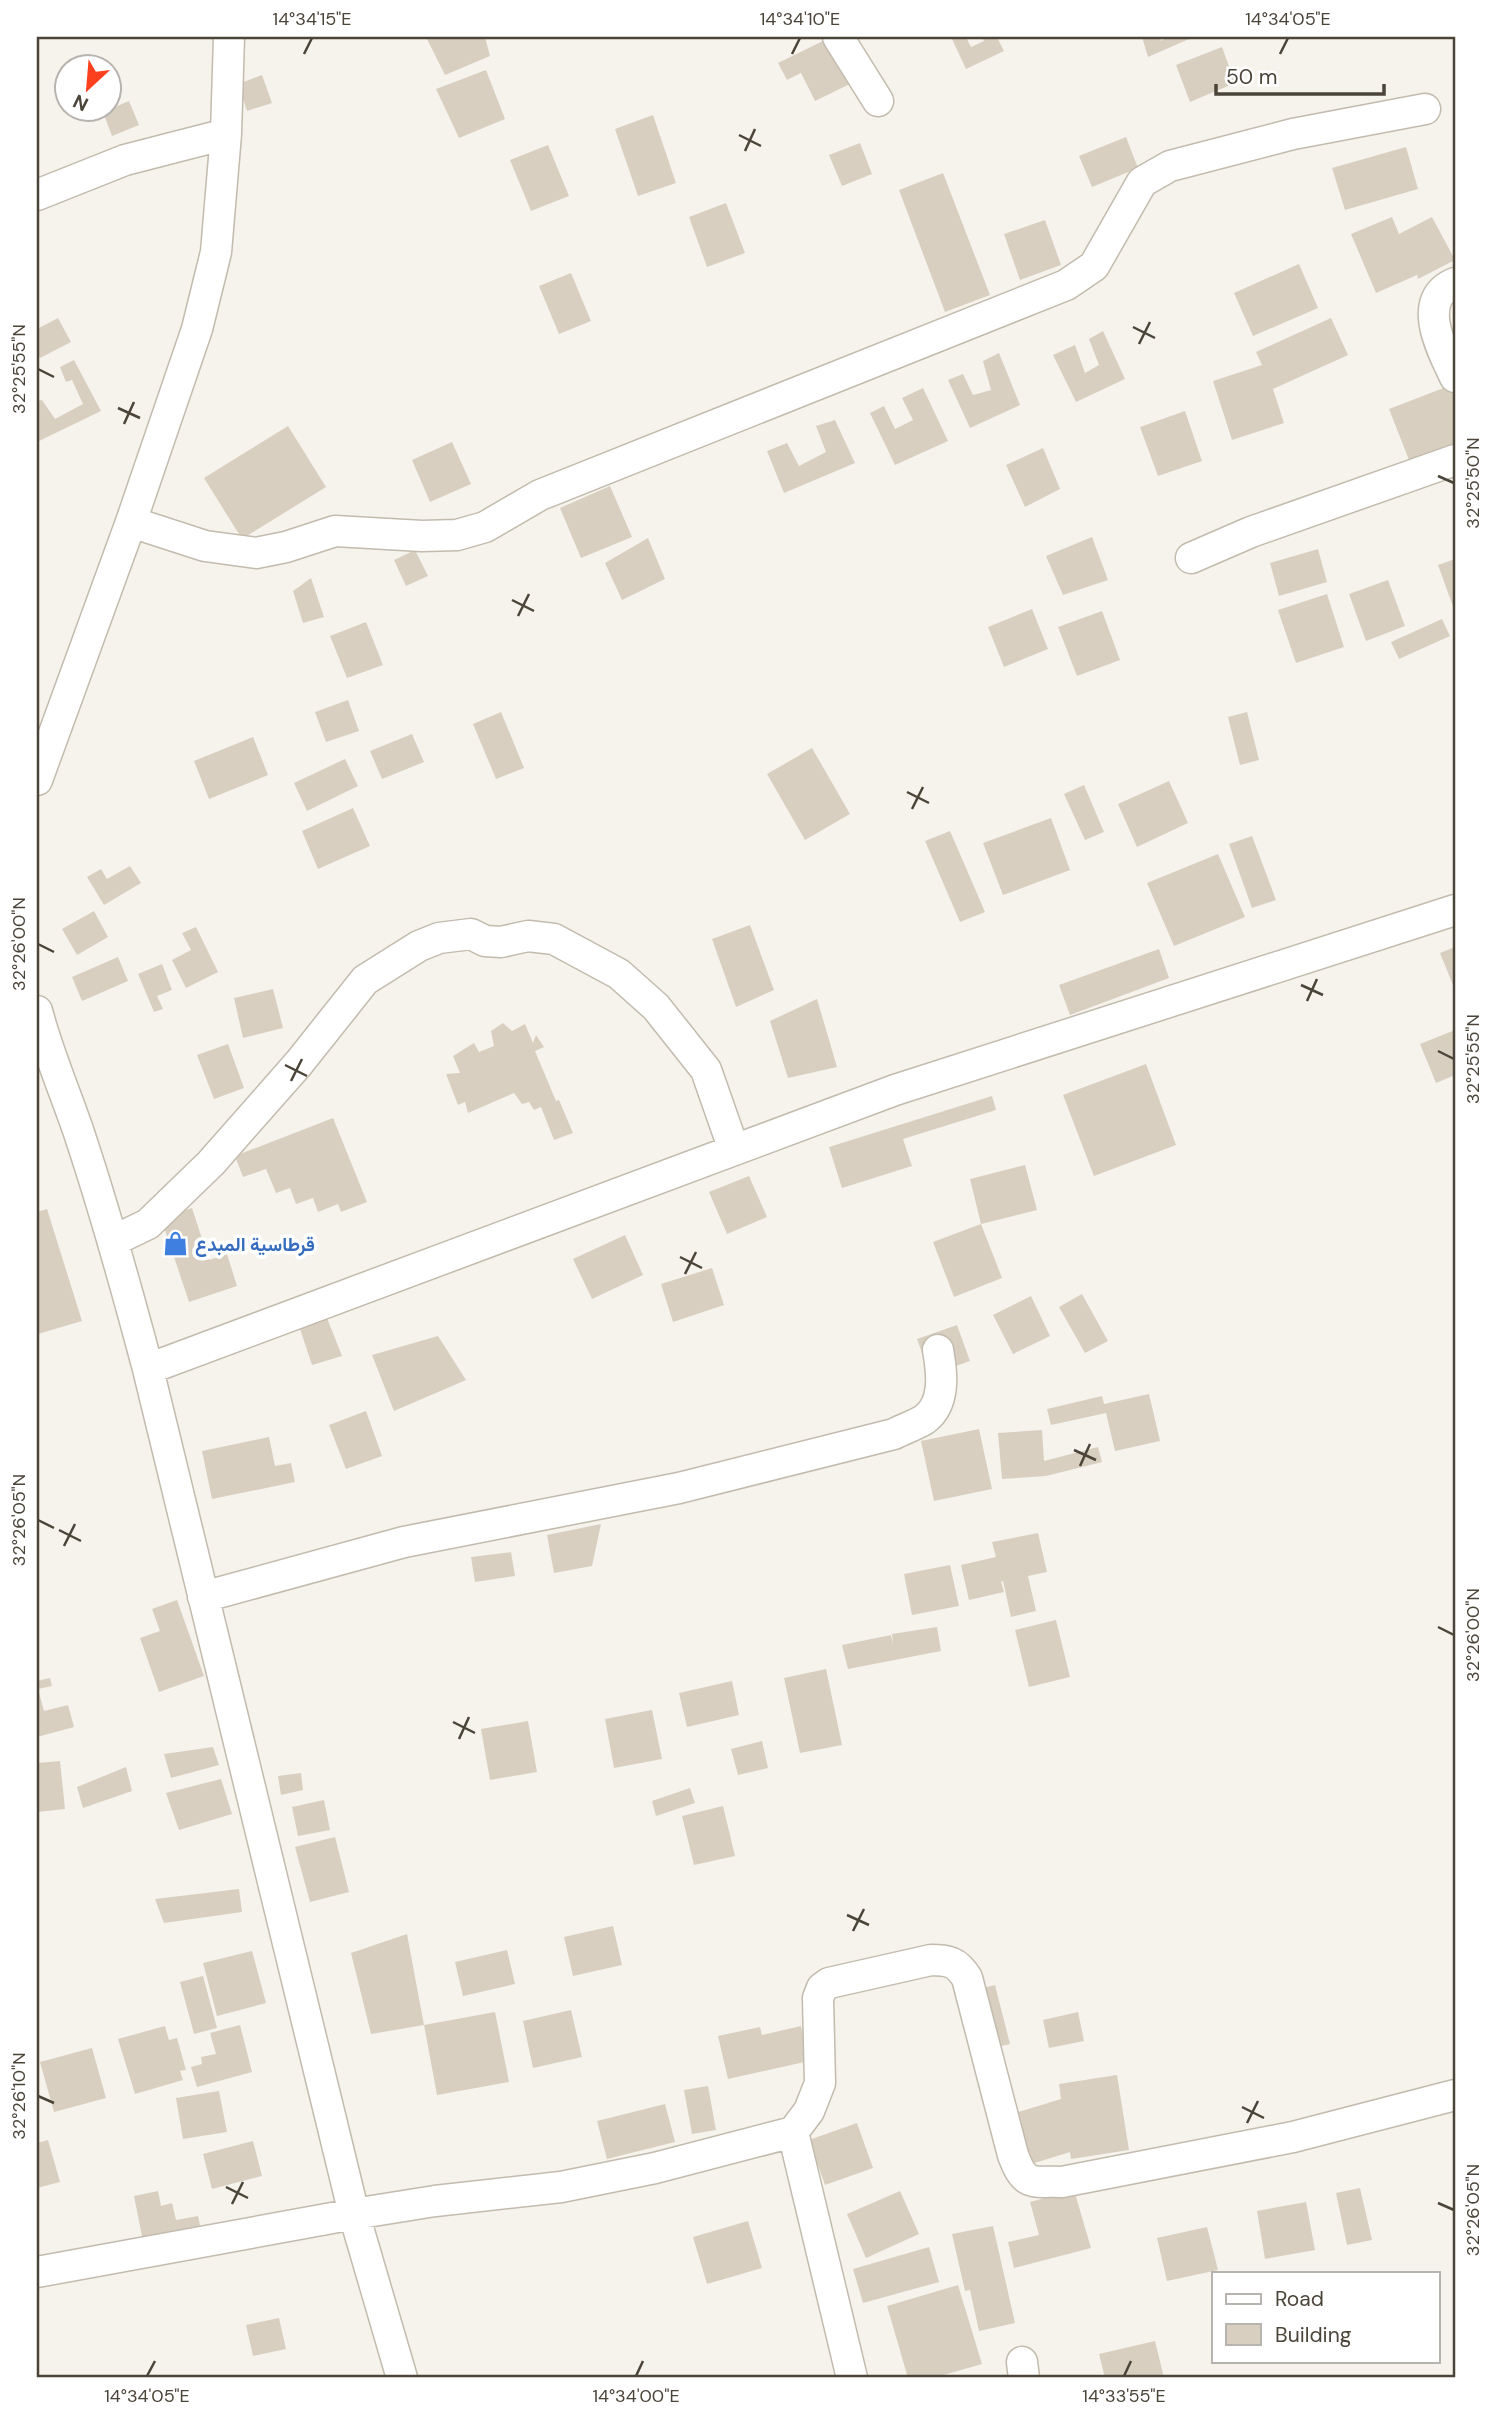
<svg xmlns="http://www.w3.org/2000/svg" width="1492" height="2415" font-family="'DM Sans',Vazirmatn,sans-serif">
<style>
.building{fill:#d8cfc1}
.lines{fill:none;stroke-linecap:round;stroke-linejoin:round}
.minor-casing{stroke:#c2bbae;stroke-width:33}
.minor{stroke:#fff;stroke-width:30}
.ticks{fill:none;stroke:#4b4439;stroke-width:2.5}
.labels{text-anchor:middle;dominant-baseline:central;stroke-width:7;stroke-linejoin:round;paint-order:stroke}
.shop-label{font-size:19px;font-weight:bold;fill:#366cbe;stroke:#fff;text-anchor:start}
.neatline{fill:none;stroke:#4b4439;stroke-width:2.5}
.ticks-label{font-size:18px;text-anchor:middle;fill:#4b4439}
</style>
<rect width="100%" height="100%" fill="#f6f3ec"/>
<!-- building -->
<path class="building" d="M426 37H485L490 56 445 75Z
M951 37H966L971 47 984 41 982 37H997L1004 51 966 69Z
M1142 37H1160L1161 41 1167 37H1188L1189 39 1148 57Z
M829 38 852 83 815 101 801 73 787 80 778 63Z
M1222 47 1235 83 1190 102 1176 65Z
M486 70 505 119 459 138 436 89Z
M262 75 272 103 247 111 238 84Z
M129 101 139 125 112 136 103 112Z
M653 115 676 183 638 196 615 129Z
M1126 137 1138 168 1092 187 1079 156Z
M860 143 872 174 842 186 829 155Z
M548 145 569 196 531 211 510 160Z
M1406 147 1418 189 1345 210 1332 168Z
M943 173 990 295 945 312 899 190Z
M726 203 745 253 707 267 689 217Z
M1392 217 1399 234 1432 217 1455 260 1418 279 1417 275 1376 293 1351 234Z
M1045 220 1061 265 1020 280 1004 234Z
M1299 264 1318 308 1253 336 1234 293Z
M571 273 591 321 559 334 539 286Z
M58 318 71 342 40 358 37 352V329Z
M1331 318 1348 355 1273 389 1284 423 1232 440 1213 381 1262 365 1256 352Z
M1103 331 1125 379 1076 402 1053 355 1075 345 1085 373 1099 365 1089 339Z
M999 353 1020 405 970 428 948 380 963 374 973 395 991 390 983 361Z
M74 360 101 411 37 442V401L42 400 55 419 83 404 72 380 66 382 60 367Z
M1454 384 1455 449 1411 465 1389 409Z
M923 388 948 441 895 465 870 413 884 406 895 429 913 420 902 398Z
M1185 411 1202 461 1158 476 1140 427Z
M835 420 855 463 784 493 767 451 787 443 799 466 826 452 816 426Z
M288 426 326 487 242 539 204 478Z
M452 442 471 484 430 502 412 460Z
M1043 448 1060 489 1025 507 1006 465Z
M610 486 632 537 581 558 560 508Z
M1092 537 1108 580 1063 595 1046 556Z
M648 538 665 579 622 600 605 563Z
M1318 549 1327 582 1279 596 1270 563Z
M415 550 428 576 406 586 394 560Z
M1455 559V612L1438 565Z
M311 578 324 617 303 623 293 591Z
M1388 580 1405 626 1366 641 1349 594Z
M1327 594 1344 647 1296 663 1278 610Z
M1032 609 1048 649 1004 667 988 627Z
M1102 611 1120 660 1077 676 1058 627Z
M1442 619 1450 636 1399 659 1391 642Z
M366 622 383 665 347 678 330 636Z
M348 700 359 731 326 742 315 712Z
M501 712 524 768 496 779 473 724Z
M1247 712 1259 760 1240 765 1228 717Z
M412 734 424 762 382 779 370 751Z
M253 737 268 775 209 799 194 761Z
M812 748 850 814 805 840 767 774Z
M345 759 358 786 307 811 294 783Z
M1169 781 1188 823 1137 847 1118 804Z
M1084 785 1104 832 1085 840 1064 794Z
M353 808 370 846 318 869 302 831Z
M1051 818 1070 870 1003 895 983 843Z
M950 831 985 912 960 922 925 841Z
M1252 836 1276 900 1252 908 1229 844Z
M1218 854 1245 917 1174 946 1147 883Z
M130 866 141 883 104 905 87 877 101 869 107 879Z
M94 911 108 937 77 955 62 929Z
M750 925 774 990 736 1007 712 939Z
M196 927 218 972 186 988 172 960 191 950 182 933Z
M1455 947V990L1440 953Z
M1159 949 1169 978 1070 1015 1059 985Z
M118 957 128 981 82 1001 72 977Z
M162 964 172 990 157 996 163 1009 154 1012 138 974Z
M273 989 283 1028 243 1038 234 998Z
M817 999 837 1067 788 1078 770 1021Z
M503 1023 512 1031 525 1024 533 1043 536 1035 544 1047 535 1051 556 1101 559 1100 573 1133 554 1140 541 1107 534 1110 529 1102 522 1104 514 1093 468 1113 465 1102 458 1105 446 1074 460 1073 453 1056 474 1043 479 1052 494 1046 491 1031Z
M1455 1030V1075L1436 1083 1420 1044Z
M228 1044 244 1088 214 1099 197 1055Z
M1146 1064 1176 1145 1094 1176 1063 1095Z
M992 1096 996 1110 903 1139 912 1166 842 1188 829 1147Z
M333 1118 367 1202 341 1212 338 1204 318 1212 313 1198 296 1204 290 1188 276 1193 266 1169 243 1177 235 1156Z
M1025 1165 1037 1210 981 1224 970 1179Z
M749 1176 767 1217 727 1234 709 1192Z
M192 1208 209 1260 227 1254 237 1286 189 1302 161 1218Z
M47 1209 82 1321 38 1334 37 1212Z
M981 1224 1002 1278 954 1297 933 1242Z
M625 1235 643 1275 592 1299 573 1259Z
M712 1268 724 1305 673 1322 661 1284Z
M1082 1294 1108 1341 1085 1353 1059 1307Z
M1031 1296 1050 1336 1013 1354 993 1315Z
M325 1313 342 1356 312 1365 299 1326Z
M957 1325 970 1361 930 1375 917 1339Z
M438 1336 466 1380 394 1411 372 1355Z
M1149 1394 1160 1441 1115 1451 1106 1413 1051 1425 1047 1409 1102 1396 1104 1404Z
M366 1411 382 1456 346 1469 329 1425Z
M979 1429 992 1489 934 1501 921 1441Z
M1042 1430 1044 1461 1098 1447 1102 1462 1046 1476 1002 1479 998 1433Z
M269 1437 275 1466 291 1463 295 1482 212 1499 202 1451Z
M601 1524 592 1566 554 1573 547 1535Z
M1038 1533 1047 1572 1028 1576 1036 1611 1011 1617 1003 1581 1001 1582 1004 1592 969 1600 961 1565 996 1557 992 1542Z
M511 1552 515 1576 475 1582 471 1557Z
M950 1565 959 1606 912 1615 904 1574Z
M177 1600 204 1676 159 1692 140 1638 160 1631 152 1609Z
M1056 1620 1070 1677 1029 1687 1015 1630Z
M937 1627 941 1651 848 1669 842 1645 891 1635 893 1645 892 1634Z
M826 1669 842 1745 800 1753 784 1678Z
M50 1678 52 1686 38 1689 44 1711 68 1705 74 1727 37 1737V1681Z
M732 1681 739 1715 687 1727 679 1693Z
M652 1710 662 1759 614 1768 605 1719Z
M528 1721 537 1772 490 1780 481 1729Z
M762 1741 768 1768 738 1775 731 1749Z
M213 1747 219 1765 171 1778 164 1754Z
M60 1761 65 1809 37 1812V1763Z
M126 1767 132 1791 83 1808 77 1787Z
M301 1773 303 1790 281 1795 278 1776Z
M221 1779 232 1814 179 1830 166 1793Z
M690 1788 695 1803 656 1816 652 1801Z
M324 1800 330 1830 298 1836 292 1807Z
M723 1806 735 1856 694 1865 682 1816Z
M335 1837 349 1892 310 1902 295 1847Z
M239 1889 242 1912 164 1923 155 1899Z
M613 1926 622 1965 573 1976 564 1937Z
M407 1934 424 2025 371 2034 351 1953Z
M507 1950 515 1984 463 1996 455 1962Z
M252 1951 266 2003 217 2016 203 1963Z
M203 1976 217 2028 194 2034 180 1982Z
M995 1985 1010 2044 989 2049 974 1990Z
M571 2010 582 2057 533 2068 523 2021Z
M495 2012 509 2082 437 2095 424 2025Z
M1078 2012 1084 2041 1049 2048 1043 2020Z
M240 2025 252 2072 197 2087 191 2067 202 2064 201 2057 216 2054 210 2033Z
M165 2026 169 2040 177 2038 186 2070 180 2071 183 2080 135 2094 118 2039Z
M801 2026 809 2061 728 2079 718 2036 760 2027 762 2035Z
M92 2048 106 2098 54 2112 40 2062Z
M1117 2075 1129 2150 1071 2159 1070 2152 1025 2166 1009 2115 1061 2099 1059 2084Z
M708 2086 716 2130 692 2134 684 2090Z
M219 2091 227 2132 183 2139 176 2098Z
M665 2104 675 2142 607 2159 597 2121Z
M857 2123 873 2168 825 2185 809 2140Z
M48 2140 60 2182 37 2188V2143Z
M253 2141 262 2176 212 2189 203 2154Z
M1360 2188 1372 2240 1347 2245 1336 2193Z
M1074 2190 1091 2248 1014 2268 1008 2242 1039 2235 1030 2202Z
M158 2191 161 2206 172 2203 176 2220 198 2216 201 2230 143 2241 134 2196Z
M900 2191 919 2234 866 2258 847 2214Z
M1306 2202 1315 2250 1265 2259 1257 2211Z
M748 2221 762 2268 707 2284 693 2237Z
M993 2226 1015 2323 979 2331 970 2290 965 2291 952 2234Z
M1207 2227 1218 2270 1167 2281 1157 2238Z
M929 2247 939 2282 863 2303 853 2269Z
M958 2285 982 2364 933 2378H908L887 2306Z
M279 2318 286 2349 253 2356 246 2325Z
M1155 2341 1164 2378H1105L1099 2354Z"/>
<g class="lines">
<defs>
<path id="minor" d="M838 37 878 101
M37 195 125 160 226 134
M1455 283C1414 299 1443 352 1455 377
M131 522 205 546 256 553 286 547 335 531 422 536 457 535 485 527 540 495 1066 285 1094 266 1142 182 1170 166 1293 134 1425 109
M1191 558 1251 532 1455 460
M37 780 131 522 197 329 216 252 226 134 229 37
M37 1011C48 1053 65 1092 79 1133 105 1211 127 1290 148 1369L354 2214 402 2378
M113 1241 148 1224 211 1163 299 1063 365 980 419 946 439 938 471 934 485 941 501 942 528 936 554 939 619 974 656 1007 706 1070 734 1150
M148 1369 895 1090 1455 910
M203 1597 404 1542 679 1488 894 1434C903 1429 916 1425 925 1419 946 1403 942 1372 938 1350
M793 2132 852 2378
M37 2272 354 2214 435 2201 561 2187 655 2168 793 2132 809 2111 820 2083 818 1998 822 1988 829 1983 931 1960C949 1960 957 1962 967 1978L1013 2155C1025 2187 1031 2181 1062 2182L1293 2137 1455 2095
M1022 2362 1024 2378"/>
</defs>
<!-- minor casing -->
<use href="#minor" class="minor-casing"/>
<!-- minor -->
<use href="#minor" class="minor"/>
</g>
<!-- ticks -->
<path class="ticks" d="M304 54 312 38M792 54 800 38M1280 54 1288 38M739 135 761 146M745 151 755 129M1133 327 1155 338M1139 344 1150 322M38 369 54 377M118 408 140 418M124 424 134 402M1438 476 1454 483M512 600 534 611M518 616 529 594M907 792 929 803M912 809 923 787M38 944 54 952M1301 985 1323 995M1307 1001 1317 979M1438 1051 1454 1059M285 1065 307 1076M291 1081 302 1059M680 1257 702 1268M685 1274 696 1252M1074 1450 1096 1460M1080 1466 1090 1444M38 1520 54 1528M59 1530 81 1541M64 1546 75 1524M1438 1627 1454 1635M453 1722 475 1733M459 1739 469 1717M847 1915 869 1925M853 1931 864 1909M38 2096 54 2103M1242 2107 1264 2118M1247 2123 1258 2101M226 2187 248 2198M1438 2203 1454 2210M232 2204 243 2182M147 2376 155 2361M636 2376 643 2361M1124 2376 1131 2361"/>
<!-- icons -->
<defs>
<symbol id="shop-bare" viewBox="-9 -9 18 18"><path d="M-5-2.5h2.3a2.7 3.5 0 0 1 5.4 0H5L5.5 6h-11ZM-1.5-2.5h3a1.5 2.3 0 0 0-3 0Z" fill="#3f7fe0" stroke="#fff" stroke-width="2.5" paint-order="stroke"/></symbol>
</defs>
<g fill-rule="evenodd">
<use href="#shop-bare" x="158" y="1226" width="35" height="35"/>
</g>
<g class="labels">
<!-- shop labels -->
<g class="shop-label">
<text x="195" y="1244">قرطاسية المبدع</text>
</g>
</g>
<!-- border -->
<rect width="1492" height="2415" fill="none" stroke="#ffffff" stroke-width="77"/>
<!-- legend -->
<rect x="1212" y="2272" width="228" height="91" fill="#ffffff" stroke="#b7b4b0" stroke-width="2"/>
<rect x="1226" y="2294" width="35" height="10" fill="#ffffff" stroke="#b7b4b0" stroke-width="2"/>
<text x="1275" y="2306" font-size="21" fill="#4b4439">Road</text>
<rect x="1226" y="2324" width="35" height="21" fill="#d8cfc1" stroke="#b7b4b0" stroke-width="2"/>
<text x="1275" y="2342" font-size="21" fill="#4b4439">Building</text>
<!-- north arrow -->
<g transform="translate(88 88) rotate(206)"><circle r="33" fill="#ffffff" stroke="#b7b4b0" stroke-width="2"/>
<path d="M0-5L12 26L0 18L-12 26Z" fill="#fc3f1d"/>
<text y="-10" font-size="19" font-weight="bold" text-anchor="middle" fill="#4b4439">N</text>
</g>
<!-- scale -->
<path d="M1216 84v10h168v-10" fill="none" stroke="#4b4439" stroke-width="3.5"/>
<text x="1226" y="84" font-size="21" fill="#4b4439" stroke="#ffffff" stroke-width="5" paint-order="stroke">50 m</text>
<rect x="38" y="38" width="1416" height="2338" class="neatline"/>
<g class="ticks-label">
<text x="312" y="25">14°34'15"E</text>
<text x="800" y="25">14°34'10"E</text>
<text x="1288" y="25">14°34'05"E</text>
<text transform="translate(19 369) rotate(-90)" y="6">32°25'55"N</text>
<text transform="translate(1473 483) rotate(-90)" y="6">32°25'50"N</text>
<text transform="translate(19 944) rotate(-90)" y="6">32°26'00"N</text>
<text transform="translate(1473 1059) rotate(-90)" y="6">32°25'55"N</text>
<text transform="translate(19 1520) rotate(-90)" y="6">32°26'05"N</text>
<text transform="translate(1473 1635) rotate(-90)" y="6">32°26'00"N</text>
<text transform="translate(19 2096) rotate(-90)" y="6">32°26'10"N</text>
<text transform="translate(1473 2210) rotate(-90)" y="6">32°26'05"N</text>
<text x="147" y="2402">14°34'05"E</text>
<text x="636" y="2402">14°34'00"E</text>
<text x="1124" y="2402">14°33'55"E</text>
</g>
</svg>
